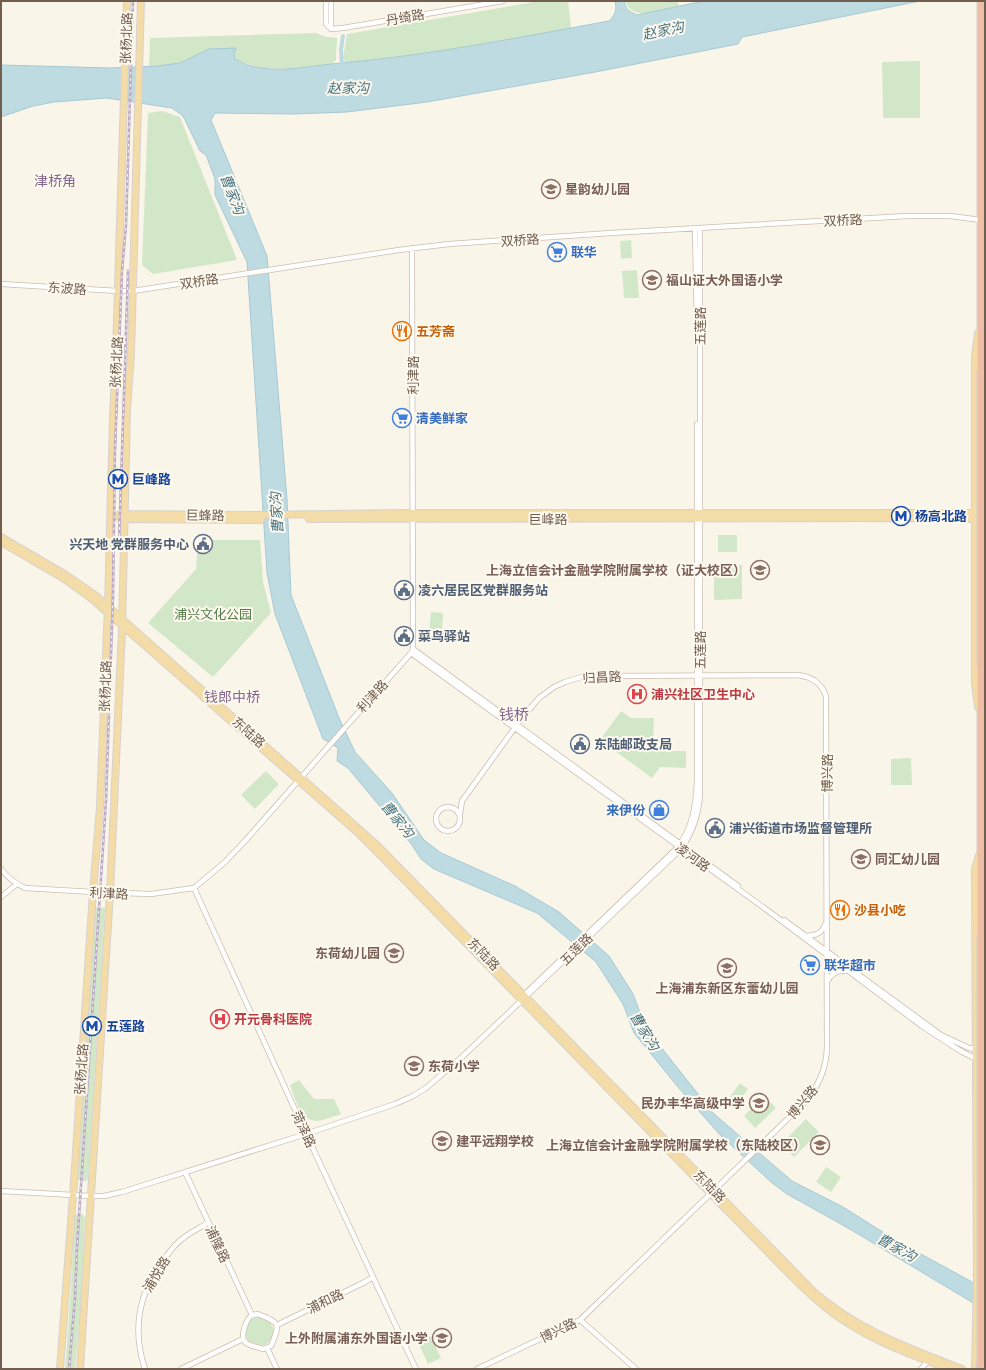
<svg xmlns="http://www.w3.org/2000/svg" width="986" height="1370" font-family="'Exo 2','Noto Sans SC',sans-serif">
<style>
.green{fill:#d2e7c8}
.water{fill:#bfdbe2;stroke:#a6c9d3}
.lines{fill:none;stroke-linecap:round;stroke-linejoin:round}
.canal{stroke:#bfdbe2;stroke-width:4}
.minor-casing{stroke:#ccbeaf;stroke-width:6}
.major-casing{stroke:#d8d2ce;stroke-width:8}
.highway-casing{stroke:#d8d2ce;stroke-width:9}
.minor{stroke:#fff;stroke-width:4.5}
.major{stroke:#f3dca8;stroke-width:6}
.highway{stroke:#efbea6;stroke-width:7}
.rail-casing{stroke:#b9a7c4;stroke-width:2.5}
.rail{stroke:#fdf9ef;stroke-width:1;stroke-dasharray:3;stroke-linecap:butt}
.highway-bridge-casing{stroke:#d8d2ce;stroke-width:9;stroke-linecap:butt}
.highway-bridge{stroke:#efbea6;stroke-width:7}
.labels{text-anchor:middle;dominant-baseline:central;stroke-width:4;stroke-linejoin:round;paint-order:stroke}
.street-label{font-size:13px;fill:#725e4f;stroke:#fdf9ef}
.education-label{font-size:13px;font-weight:bold;fill:#785e54;stroke:#fdf9ef;text-anchor:start}
.shop-label{font-size:13px;font-weight:bold;fill:#366cbe;stroke:#fdf9ef;text-anchor:start}
.food-label{font-size:13px;font-weight:bold;fill:#c56008;stroke:#fdf9ef;text-anchor:start}
.transit-label{font-size:13px;font-weight:bold;fill:#164399;stroke:#fdf9ef;text-anchor:start}
.service-label{font-size:13px;font-weight:bold;fill:#4e5e75;stroke:#fdf9ef;text-anchor:start}
.park-label{font-size:13px;fill:#557c4b;stroke:#fdf9ef}
.health-label{font-size:13px;font-weight:bold;fill:#be3a42;stroke:#fdf9ef;text-anchor:start}
.water-label{font-size:14px;font-style:italic;fill:#4a7684;stroke:#fdf9ef}
.neighbourhood-label{font-size:14px;fill:#84668e;stroke:#fdf9ef}
.quarter-label{font-size:15px;fill:#84668e;stroke:#fdf9ef}
</style>
<rect width="100%" height="100%" fill="#faf5e9"/>
<!-- green -->
<path class="green" d="M540 1H568L571 28C497 43 422 55 347 63L344 61 343 58 347 34Z
M625 1H678L679 6C662 10 633 23 625 1Z
M316 33 326 37 337 38 336 60 331 64 294 69 260 68 235 59 234 53 236 48 188 59 180 63 149 67 150 38Z
M920 61V118H883L882 62Z
M162 111 180 117 237 260 153 274 142 265 148 113Z
M631 240 632 258 621 259 620 241Z
M637 270 639 298H624L622 271Z
M718 535H737V552H718Z
M196 540H260L263 582 271 613 213 677 148 623 196 569 197 555Z
M714 565H742V599L714 600Z
M431 612 443 613 442 634 429 633Z
M621 711 631 718H654L653 751H686V768L660 767 652 778 600 740Z
M911 758 912 785H891V759Z
M266 771 279 784 255 809 241 795Z
M95 907 105 908 88 1179 86 1181H80L77 1178Z
M299 1080 314 1099H334L341 1114C334 1116 323 1121 316 1121 300 1120 295 1098 290 1085Z
M740 1083 748 1089 738 1103 730 1097Z
M764 1096 776 1108 755 1128 744 1116Z
M806 1119 819 1132 794 1157 781 1144Z
M826 1167 841 1177 831 1192 816 1182Z
M77 1214H82L85 1218 82 1287 75 1369H65L71 1287 74 1219 75 1215Z
M258 1317 270 1322 274 1330 270 1342 262 1346 248 1341 245 1333 250 1320Z
M431 1336 441 1358 428 1364 418 1342Z"/>
<!-- water -->
<path class="water" d="M615 1H624C625 9 630 12 637 15L704 1H920L742 37 738 44 590 73 427 102 347 112 293 114 215 113 211 120 267 256 287 499 291 595 339 718 355 752 392 793 424 840 441 853 515 886 559 912 609 956 633 994 644 1023 660 1046 713 1113 792 1181 843 1207 897 1241 985 1289V1310L848 1228 787 1194 771 1182 720 1135 678 1087 634 1033 623 1004 596 962 537 913 434 869 421 859 412 845 348 768 337 761 338 748 323 739 275 614 267 573 247 262 215 195V179L206 155 200 151 183 116 172 108 107 98 54 102 33 106 1 117V65L110 68 158 66 180 63 209 49 236 48 234 54 235 59C243 63 252 67 261 68 288 72 315 65 342 63 432 55 521 37 609 21 616 14 617 10 615 1Z"/>
<g class="lines">
<!-- canal -->
<path class="canal" d="M342 68 341 50 343 36"/>
<defs>
<path id="minor" d="M326 1V24L331 29
M331 1V29
M331 29 343 28 503 1
M695 229 697 330
M1 284 118 291H133L399 250 449 244 611 233 907 216H950L981 220
M413 649 738 886
M411 653 767 910 922 1026 962 1052 977 1059H985
M436 819a12 12 0 1 1 24 0a12 12 0 1 1-24 0Z
M460 814 462 801 521 719 539 698 554 687 565 682 581 677 598 676 798 675C813 677 821 683 826 696L827 1048C826 1071 817 1090 801 1106L580 1320 477 1369
M1 869C8 878 14 883 25 888L93 892 151 894 194 888 225 862 245 841 411 653 413 649 412 248
M194 888 302 1125 416 1369
M1 897 17 884
M784 920 941 1035 969 1048 985 1050
M807 936C817 935 822 933 826 923
M827 982C831 974 837 970 846 971
M523 996 677 848C693 828 696 805 697 780V424
M185 1172 252 1315
M1 1191 91 1196H104L122 1192 306 1134 395 1104 411 1097 426 1088 461 1058 681 849C693 832 699 814 700 793V228
M258 1314C281 1323 280 1324 271 1346L263 1349C257 1347 249 1346 245 1342 240 1336 246 1319 252 1315 253 1315 257 1314 258 1314Z
M580 1320 636 1369
M277 1325 365 1282 373 1277
M267 1348 277 1369
M145 1369C132 1330 138 1295 162 1262 168 1254 174 1245 182 1239 190 1232 200 1228 208 1223
M181 1369 243 1339
M921 1369 928 1361"/>
<path id="major" d="M978 333 975 356V683L978 707
M111 517 124 514 249 515 402 513H985
M121 519 261 520
M309 519 863 518 985 519
M1 537 66 575 95 595 378 846 814 1292C859 1331 908 1348 962 1369
M1 542 63 578 92 599 357 832 383 858 758 1242C781 1265 803 1290 829 1310 865 1338 907 1353 949 1369
M60 1369 74 1182 93 892 100 807 108 606 113 418 116 351 127 1
M80 1369 110 893 122 630 127 410 131 353 141 1
M975 1369 977 1275 975 869 979 855"/>
<path id="highway" d="M981 1V371
M981 936V666"/>
</defs>
<!-- minor casing -->
<use href="#minor" class="minor-casing"/>
<!-- major casing -->
<use href="#major" class="major-casing"/>
<!-- highway casing -->
<use href="#highway" class="highway-casing"/>
<!-- minor -->
<use href="#minor" class="minor"/>
<!-- major -->
<use href="#major" class="major"/>
<!-- highway -->
<use href="#highway" class="highway"/>
<defs>
<path id="rail" d="M119 542 128 271
M69 1369 75 1298 77 1247 106 801 113 596 115 449 122 272 126 225 133 1"/>
</defs>
<!-- rail casing -->
<use href="#rail" class="rail-casing"/>
<!-- rail -->
<use href="#rail" class="rail"/>
<defs>
<path id="highway-bridge" d="M981 666V371
M980 1369 981 1353V936"/>
</defs>
<!-- highway-bridge casing -->
<use href="#highway-bridge" class="highway-bridge-casing"/>
<!-- highway-bridge -->
<use href="#highway-bridge" class="highway-bridge"/>
</g>
<!-- icons -->
<defs>
<symbol id="school-ring" viewBox="-11 -11 22 22"><circle r="9.5" fill="#fdf9ef" stroke="#8d6e63" stroke-width="1.5"/><path d="M0-5L7-2L0 1L-7-2ZM-4 1L0 2.5L4 1V4Q0 6-4 4Z" fill="#8d6e63"/></symbol>
<symbol id="supermarket-ring" viewBox="-11 -11 22 22"><circle r="9.5" fill="#fdf9ef" stroke="#3f7fe0" stroke-width="1.5"/><path d="M-6-5.5h2.5l.6 2H6L4.5 2H-2.5L-4.4-4H-6ZM-1.5 3.2a1.3 1.3 0 1 0 .1 0ZM3 3.2a1.3 1.3 0 1 0 .1 0Z" fill="#3f7fe0"/></symbol>
<symbol id="restaurant-ring" viewBox="-11 -11 22 22"><circle r="9.5" fill="#fdf9ef" stroke="#e8710a" stroke-width="1.5"/><path d="M-5-6h1v4h1v-4h1v4h1v-4h1v5L-1.5 .5V6h-2V.5L-5-1ZM5-6V6H3V1.5H1.5Q1.5-4 5-6Z" fill="#e8710a"/></symbol>
<symbol id="metro-ring" viewBox="-11 -11 22 22"><circle r="9.5" fill="#fdf9ef" stroke="#1a4fb4" stroke-width="1.5"/><path d="M-5.5 5V-5H-3L0 0L3-5H5.5V5H3V-.5L0 4L-3-.5V5Z" fill="#1a4fb4"/></symbol>
<symbol id="civic-ring" viewBox="-11 -11 22 22"><circle r="9.5" fill="#fdf9ef" stroke="#5c6f8a" stroke-width="1.5"/><path d="M-.6-6.5H3V-4.5H.6V-3L4-1V1h2V6H-6V1h2V-1L-.6-3ZM-1.2 2.5V6h2.4V2.5Z" fill="#5c6f8a"/></symbol>
<symbol id="hospital-ring" viewBox="-11 -11 22 22"><circle r="9.5" fill="#fdf9ef" stroke="#e0444e" stroke-width="1.5"/><path d="M-5-5h3v3.5h4V-5h3V5h-3V1.5h-4V5h-3Z" fill="#e0444e"/></symbol>
<symbol id="shop-ring" viewBox="-11 -11 22 22"><circle r="9.5" fill="#fdf9ef" stroke="#3f7fe0" stroke-width="1.5"/><path d="M-5-2.5h2.3a2.7 3.5 0 0 1 5.4 0H5L5.5 6h-11ZM-1.5-2.5h3a1.5 2.3 0 0 0-3 0Z" fill="#3f7fe0"/></symbol>
</defs>
<g fill-rule="evenodd">
<use href="#school-ring" x="540" y="178" width="22" height="22"/>
<use href="#supermarket-ring" x="546" y="241" width="22" height="22"/>
<use href="#school-ring" x="641" y="269" width="22" height="22"/>
<use href="#restaurant-ring" x="391" y="320" width="22" height="22"/>
<use href="#supermarket-ring" x="391" y="407" width="22" height="22"/>
<use href="#metro-ring" x="107" y="468" width="22" height="22"/>
<use href="#metro-ring" x="890" y="505" width="22" height="22"/>
<use href="#civic-ring" x="192" y="533" width="22" height="22"/>
<use href="#school-ring" x="749" y="559" width="22" height="22"/>
<use href="#civic-ring" x="393" y="579" width="22" height="22"/>
<use href="#civic-ring" x="393" y="625" width="22" height="22"/>
<use href="#hospital-ring" x="626" y="683" width="22" height="22"/>
<use href="#civic-ring" x="569" y="733" width="22" height="22"/>
<use href="#shop-ring" x="648" y="799" width="22" height="22"/>
<use href="#civic-ring" x="704" y="817" width="22" height="22"/>
<use href="#school-ring" x="850" y="848" width="22" height="22"/>
<use href="#restaurant-ring" x="829" y="899" width="22" height="22"/>
<use href="#school-ring" x="383" y="942" width="22" height="22"/>
<use href="#supermarket-ring" x="799" y="954" width="22" height="22"/>
<use href="#school-ring" x="716" y="957" width="22" height="22"/>
<use href="#hospital-ring" x="209" y="1008" width="22" height="22"/>
<use href="#metro-ring" x="81" y="1015" width="22" height="22"/>
<use href="#school-ring" x="403" y="1055" width="22" height="22"/>
<use href="#school-ring" x="748" y="1092" width="22" height="22"/>
<use href="#school-ring" x="431" y="1130" width="22" height="22"/>
<use href="#school-ring" x="809" y="1134" width="22" height="22"/>
<use href="#school-ring" x="431" y="1327" width="22" height="22"/>
</g>
<g class="labels">
<!-- street labels -->
<g class="street-label">
<text transform="translate(405 17) rotate(-10)">丹绮路</text>
<text transform="translate(126 38) rotate(-88)">张杨北路</text>
<text transform="translate(843 220) rotate(-3)">双桥路</text>
<text transform="translate(520 240) rotate(-4)">双桥路</text>
<text transform="translate(199 281) rotate(-9)">双桥路</text>
<text transform="translate(67 288) rotate(4)">东波路</text>
<text transform="translate(700 326) rotate(-90)">五莲路</text>
<text transform="translate(116 362) rotate(-87)">张杨北路</text>
<text transform="translate(413 375) rotate(-90)">利津路</text>
<text transform="translate(205 515) rotate(1)">巨蜂路</text>
<text x="548" y="519">巨峰路</text>
<text transform="translate(700 650) rotate(-90)">五莲路</text>
<text transform="translate(602 677) rotate(-3)">归昌路</text>
<text transform="translate(105 686) rotate(-88)">张杨北路</text>
<text transform="translate(372 696) rotate(-48)">利津路</text>
<text transform="translate(249 732) rotate(42)">东陆路</text>
<text transform="translate(827 773) rotate(-90)">博兴路</text>
<text transform="translate(693 857) rotate(36)">凌河路</text>
<text transform="translate(109 893) rotate(3)">利津路</text>
<text transform="translate(576 949) rotate(-44)">五莲路</text>
<text transform="translate(484 954) rotate(46)">东陆路</text>
<text transform="translate(81 1069) rotate(-86)">张杨北路</text>
<text transform="translate(802 1102) rotate(-50)">博兴路</text>
<text transform="translate(304 1129) rotate(65)">菏泽路</text>
<text transform="translate(710 1186) rotate(46)">东陆路</text>
<text transform="translate(218 1244) rotate(65)">浦隆路</text>
<text transform="translate(156 1274) rotate(-59)">浦悦路</text>
<text transform="translate(325 1301) rotate(-26)">浦和路</text>
<text transform="translate(558 1330) rotate(-26)">博兴路</text>
</g>
<!-- education labels -->
<g class="education-label">
<text x="565" y="189">星韵幼儿园</text>
<text x="666" y="280">福山证大外国语小学</text>
<text x="746" y="570" text-anchor="end">上海立信会计金融学院附属学校（证大校区）</text>
<text x="875" y="859">同汇幼儿园</text>
<text x="380" y="953" text-anchor="end">东荷幼儿园</text>
<text x="727" y="988" text-anchor="middle">上海浦东新区东蕾幼儿园</text>
<text x="428" y="1066">东荷小学</text>
<text x="745" y="1103" text-anchor="end">民办丰华高级中学</text>
<text x="456" y="1141">建平远翔学校</text>
<text x="806" y="1145" text-anchor="end">上海立信会计金融学院附属学校（东陆校区）</text>
<text x="428" y="1338" text-anchor="end">上外附属浦东外国语小学</text>
</g>
<!-- shop labels -->
<g class="shop-label">
<text x="571" y="252">联华</text>
<text x="416" y="418">清美鲜家</text>
<text x="645" y="810" text-anchor="end">来伊份</text>
<text x="824" y="965">联华超市</text>
</g>
<!-- food labels -->
<g class="food-label">
<text x="416" y="331">五芳斋</text>
<text x="854" y="910">沙县小吃</text>
</g>
<!-- transit labels -->
<g class="transit-label">
<text x="132" y="479">巨峰路</text>
<text x="915" y="516">杨高北路</text>
<text x="106" y="1026">五莲路</text>
</g>
<!-- service labels -->
<g class="service-label">
<text x="189" y="544" text-anchor="end">兴天地 党群服务中心</text>
<text x="418" y="590">凌六居民区党群服务站</text>
<text x="418" y="636">菜鸟驿站</text>
<text x="594" y="744">东陆邮政支局</text>
<text x="729" y="828">浦兴街道市场监督管理所</text>
</g>
<!-- park labels -->
<g class="park-label">
<text x="213" y="614">浦兴文化公园</text>
</g>
<!-- health labels -->
<g class="health-label">
<text x="651" y="694">浦兴社区卫生中心</text>
<text x="234" y="1019">开元骨科医院</text>
</g>
<!-- water labels -->
<g class="water-label">
<text transform="translate(663 30) rotate(-12)">赵家沟</text>
<text x="348" y="87">赵家沟</text>
<text transform="translate(233 194) rotate(69)">曹家沟</text>
<text transform="translate(276 513) rotate(-94)">曹家沟</text>
<text transform="translate(398 819) rotate(51)">曹家沟</text>
<text transform="translate(645 1031) rotate(59)">曹家沟</text>
<text transform="translate(897 1247) rotate(29)">曹家沟</text>
</g>
<!-- neighbourhood labels -->
<g class="neighbourhood-label">
<text x="55" y="180">津桥角</text>
<text x="232" y="696">钱郎中桥</text>
</g>
<!-- quarter labels -->
<g class="quarter-label">
<text x="514" y="714">钱桥</text>
</g>
</g>
<!-- border -->
<rect width="986" height="1370" fill="none" stroke="#725e4f" stroke-width="4"/>
</svg>
